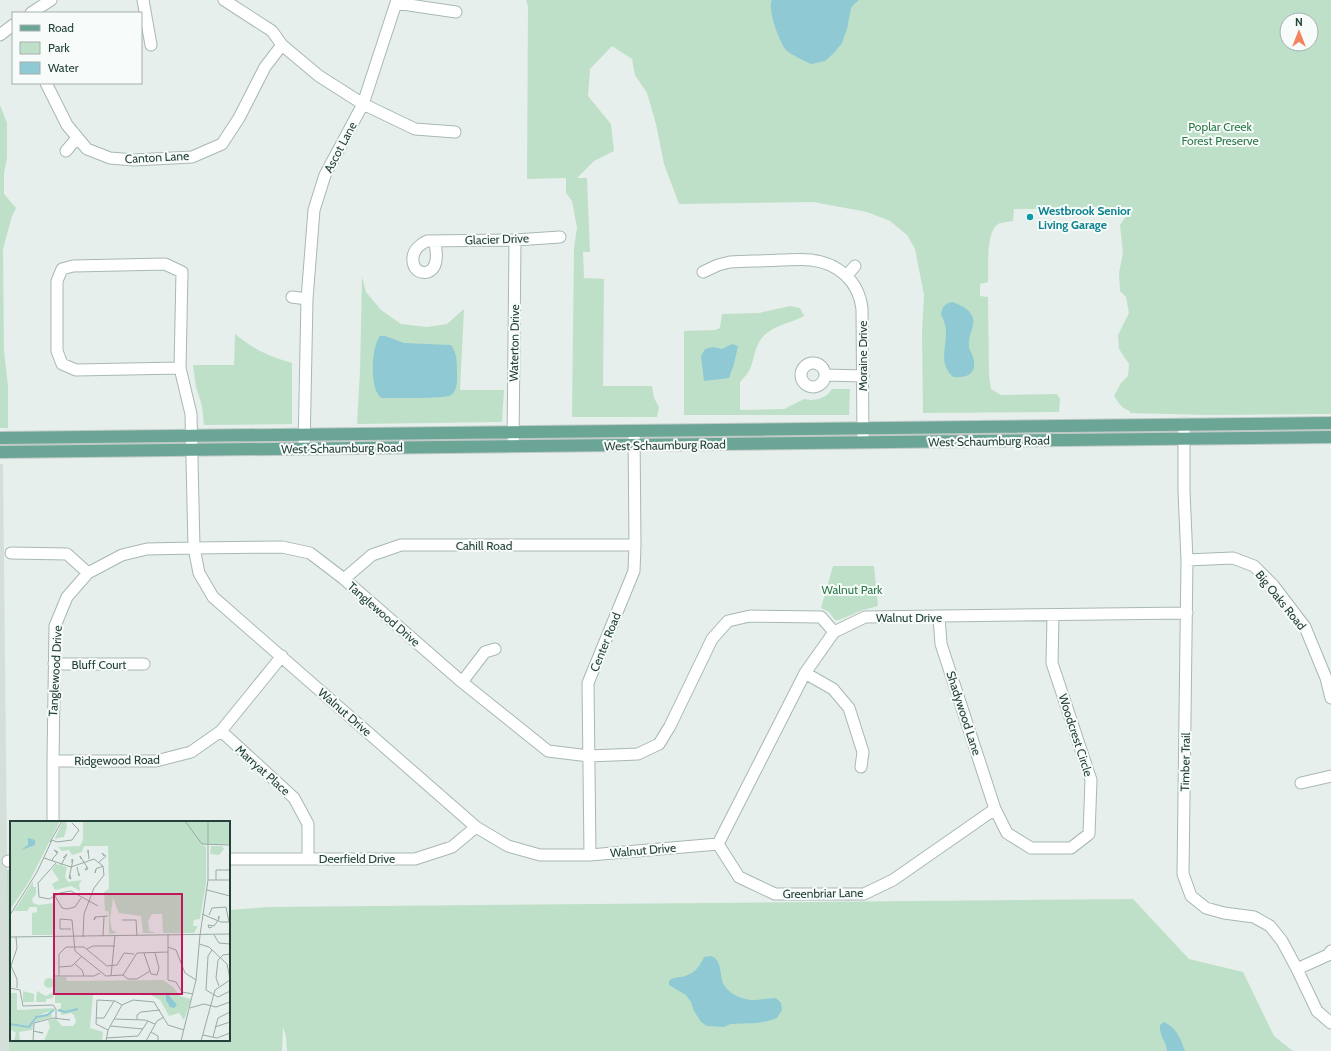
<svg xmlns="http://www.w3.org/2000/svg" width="1331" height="1051" font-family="Cabin,sans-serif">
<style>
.built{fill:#d4dfda}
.green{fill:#bfe0c8;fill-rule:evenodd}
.water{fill:#8ec9d4}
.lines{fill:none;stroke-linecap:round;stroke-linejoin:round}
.minor-casing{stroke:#a8b8b2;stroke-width:13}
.major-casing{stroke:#c2cac8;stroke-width:14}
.minor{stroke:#fff;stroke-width:11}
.major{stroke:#6aa596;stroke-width:12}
.culture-dot{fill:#0f9aa8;stroke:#f7fbf9;stroke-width:1.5}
.labels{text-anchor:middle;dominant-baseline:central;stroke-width:4;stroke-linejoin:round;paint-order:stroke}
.park-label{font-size:12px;fill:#2d7a4b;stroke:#f7fbf9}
.street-label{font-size:12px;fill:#24423a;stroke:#f7fbf9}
.culture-label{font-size:12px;font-weight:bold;fill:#0d838f;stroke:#f7fbf9;text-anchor:start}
.inset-river{fill:none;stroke:#8ec9d4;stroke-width:2}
.inset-road{fill:none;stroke:#98aaa4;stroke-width:1}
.view{fill:#c2185b;fill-opacity:0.15;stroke:#c2185b;stroke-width:2}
.inset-edge{fill:none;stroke:#24423a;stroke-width:2}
</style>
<rect width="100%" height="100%" fill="#e6efeb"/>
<!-- built -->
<path class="built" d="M0 464H3L9 1051H0Z"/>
<!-- green -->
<path class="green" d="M526 0H1331V414L1206 415 1130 413V411C1122 409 1118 402 1114 396L1121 383 1128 376 1129 364 1119 349 1118 335 1129 313 1126 297 1120 291 1119 273 1123 253 1120 225 1129 212V208L1014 209 1013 221C1009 222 1002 222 998 224 985 233 989 269 988 282L980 284V296L988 297 989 375 991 389 1001 395 1057 394 1060 399 1059 412 923 413 922 332 924 295 915 249 907 235 890 221 867 212 813 202 679 204 664 164 656 124 647 93 635 75 632 59 612 46 590 69 588 96 611 124 614 151 594 161 577 178H587L590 252H583L584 278 604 279 603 386H652L654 398 659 407 657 417H572L574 248 577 228 572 201 566 193V178L527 179 528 6ZM1287 20H1311V44H1287Z
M0 105 7 123V158L4 173V194L16 208 12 216 3 249 4 351 8 386V428H0Z
M362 277 366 292 381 310 401 324 427 327 447 324 464 309 460 390H504L502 422 357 424 360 371Z
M790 306 800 308 804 316C792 323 778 324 767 333 755 342 755 357 750 369 748 374 743 378 740 382V410L784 409 804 399 811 400 819 399 827 395 832 389H850L849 415H684V331L715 330 720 328 722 314 759 313Z
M235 334C255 350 267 356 292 363V424L204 425 202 406 196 387 193 365H234Z
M833 566H874L878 606 863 610 839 620H835L829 612 821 608Z
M7 870H11V1040H229V910L268 907 1133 899 1189 959 1243 972 1274 1036 1293 1051H287L286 1037 283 1027 282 1051H9Z"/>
<!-- water -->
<path class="water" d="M772 0H859L854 4 851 8 847 29 842 43 834 53 825 61 811 64C805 61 791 55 786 50 779 42 767 8 772 0Z
M952 302C962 305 976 312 973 325 972 332 968 338 969 346 969 350 972 353 973 357 978 374 967 378 953 377 933 358 955 338 941 315 942 307 944 304 952 302Z
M380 336H385L404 343 451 345C457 353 457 362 457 372 457 379 458 390 451 395 445 399 393 398 382 398 369 392 371 346 380 336Z
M732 344 738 346 734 364 729 378 704 381 701 356 705 349 713 347 722 349Z
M711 956C723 960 719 976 724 985 728 992 737 997 745 999 755 1002 765 998 776 998L781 1003 782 1010 777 1018 768 1021 757 1023 730 1024 724 1027 707 1026 701 1022 694 1011 691 1002 686 995 669 985V981C673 977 675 978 681 977 693 975 699 968 704 957Z
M1164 1022C1177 1028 1180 1038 1185 1051H1167C1166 1040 1159 1037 1160 1025Z"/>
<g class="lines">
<defs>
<path id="minor" d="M143 0 151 45
M224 0 272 31 282 45 319 76 363 104 415 129 455 132
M396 3 456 12
M31 13 51 0
M0 35 13 25
M46 83 67 125 87 149 110 158 134 160 192 157 222 144 239 118 265 67 282 45
M66 151 77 138
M434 241C436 247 437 254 436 260 435 277 411 277 413 257 414 250 420 244 427 241L515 240 560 237
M703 272 718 265 730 262C746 261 763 261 780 260 790 260 800 259 811 260 838 263 859 281 862 309L863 442
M847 275 855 266
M292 297 307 299
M801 375a12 12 0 1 1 24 0a12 12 0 1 1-24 0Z
M180 368 76 370 62 364 57 351V281L62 269 73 266 165 264 182 272 180 368 191 414 194 548 199 573 213 597 476 827 508 846 540 855H590L718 844 805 673 834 632 865 617 1187 613
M825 375 863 376
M1184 424V491L1187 560 1183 874 1191 896 1206 908 1224 913 1254 917 1270 926 1282 941 1297 969 1317 1011 1331 1023
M513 446 515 240
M304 449 307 299 314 210 325 175 363 104 397 0
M11 553 67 554 88 573
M1187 560 1233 558 1254 566 1273 585 1305 627 1326 678 1331 698
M344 579 372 555 401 545H635
M939 617 941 644 995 809 1007 833 1031 848H1071L1089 834 1091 780 1052 663 1053 616
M54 664H144
M805 673 833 689 849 708 863 752 861 767
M462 682 485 652 495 649
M221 731 294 798 308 824V858
M53 761H156L191 752 221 731 282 656
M1301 783 1331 776
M53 822V761L55 626 67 597 88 573 122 555 147 549 194 548 282 547 310 553 344 579 462 682 548 751 589 756 638 754 659 744 670 726 712 639 728 621 750 616 821 617 834 632
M718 844 739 877 775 894H864L893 880 995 809
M590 855 588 683 634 571 635 545 634 431
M229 859H415L452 847 476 827
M8 861H11
M1297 969 1328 955 1331 951"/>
<path id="major" d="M0 438 1331 423
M0 452 1331 437"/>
</defs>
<!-- minor casing -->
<use href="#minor" class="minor-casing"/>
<!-- major casing -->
<use href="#major" class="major-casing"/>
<!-- minor -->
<use href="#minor" class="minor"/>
<!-- major -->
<use href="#major" class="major"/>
</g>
<!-- markers -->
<circle class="culture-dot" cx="1030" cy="217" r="4"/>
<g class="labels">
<!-- park labels -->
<g class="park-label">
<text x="1220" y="126">Poplar Creek<tspan x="1220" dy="14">Forest Preserve</tspan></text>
<text x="852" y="589">Walnut Park</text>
</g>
<!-- street labels -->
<g class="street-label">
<text transform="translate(340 147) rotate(-62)">Ascot Lane</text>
<text transform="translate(157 157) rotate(-3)">Canton Lane</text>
<text transform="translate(497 239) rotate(-2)">Glacier Drive</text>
<text transform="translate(514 343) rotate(-89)">Waterton Drive</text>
<text transform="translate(862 356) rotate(-90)">Moraine Drive</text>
<text transform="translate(989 441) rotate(-1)">West Schaumburg Road</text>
<text transform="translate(665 445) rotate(-1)">West Schaumburg Road</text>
<text transform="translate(342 448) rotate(-1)">West Schaumburg Road</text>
<text x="484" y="545">Cahill Road</text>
<text transform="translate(1281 600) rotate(51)">Big Oaks Road</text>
<text transform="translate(384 614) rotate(41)">Tanglewood Drive</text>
<text x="909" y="617">Walnut Drive</text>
<text transform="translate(605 642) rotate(-68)">Center Road</text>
<text x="99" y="664">Bluff Court</text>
<text transform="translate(55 671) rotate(-87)">Tanglewood Drive</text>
<text transform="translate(345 712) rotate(41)">Walnut Drive</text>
<text transform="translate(964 713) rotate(72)">Shadywood Lane</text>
<text transform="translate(1076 735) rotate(72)">Woodcrest Circle</text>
<text transform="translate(117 760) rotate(-1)">Ridgewood Road</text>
<text transform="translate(1185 762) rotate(-89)">Timber Trail</text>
<text transform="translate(263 770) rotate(42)">Marryat Place</text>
<text transform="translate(643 850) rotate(-5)">Walnut Drive</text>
<text x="357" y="858">Deerfield Drive</text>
<text transform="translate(823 893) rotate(-1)">Greenbriar Lane</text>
</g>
<!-- culture labels -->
<g class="culture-label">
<text x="1038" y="210">Westbrook Senior<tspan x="1038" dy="14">Living Garage</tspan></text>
</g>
</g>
<!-- overview -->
<g transform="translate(10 821)">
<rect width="220" height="220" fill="#e6efeb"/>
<path d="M0 0H50L20 59 0 89ZM53 0H56L57 6 54 16 47 17 46 19 45 17ZM73 0H220V23L190 24 196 25V62L190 98 184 99 183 105H188L184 112H153L152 93H142L138 100 139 110 146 112H133L131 95 109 92 103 77 100 99 102 109 107 112 99 113V94L98 90H95L94 71 99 68 98 25H74L72 31 62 34 59 29 52 30 48 26 70 25 73 19ZM212 25 214 28 209 34 200 33 201 25ZM46 43 57 46 55 56 58 61 72 59 69 63 70 70 61 65 45 69 42 63 49 59 42 49ZM23 60V66H26V73L22 78 23 82 29 84 44 82 45 114H22V92L27 91V86H20L17 90H4ZM45 156H56L57 160 153 159 163 166 170 175 181 178 174 199 169 192 159 195 150 179 141 174H83L80 207 93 211 92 220H34L40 206 38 199 46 198 52 205H63L66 201 64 194 61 192 51 194V191L47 190 51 187V182H45ZM34 162a5 5 0 1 1 10 0a5 5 0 1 1-10 0ZM13 170 24 173V181H13ZM27 170 36 175 43 171V177L36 178V181H26ZM0 172H7V189L44 187 45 189H41L42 196 24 201 22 209 9 211 10 220H4L6 212 0 208V203L19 206 25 197 37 194 40 190 24 196 19 205 0 202Z" fill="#bfe0c8"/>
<path d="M18 17 25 19V24L11 29 18 24ZM156 171 167 184 164 187 160 186 156 179Z" fill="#8ec9d4"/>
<path class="inset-river" d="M48 189 55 191 68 188M0 203 19 206 26 196 37 194 44 189"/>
<path class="inset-road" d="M175 0 192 23 220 24M42 19 47 21 62 19 69 9 62 2M40 21 52 0M78 32V29L79 38M34 37 61 46 84 38 93 45 94 54 84 67 74 93 73 116M71 38 70 35 77 46 75 49 78 48 77 46M42 40 43 37 46 34 48 31 44 29 47 32M89 41 96 35 92 32 94 35M46 42 28 62 29 76 39 78 50 72 61 70 88 85M51 44 57 33 53 37M67 46 69 55V52M86 48 85 52 86 48 87 47H88L91 46 93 45M60 54 61 58 59 57 63 39 62 38V42M198 59H220M206 59V49H220M197 69 220 75M45 75 52 87 57 88 65 86 71 77M192 93 211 101H220M0 94 27 51 42 19M199 94 202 87 216 86 219 101M86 96 84 99 85 96 98 95M112 99H126L127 115M202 106 199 107 198 104 204 105 209 98V95L208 98M61 108H50V98L62 99 65 130 96 155 113 154 127 132 158 131M158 113V159L166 161 172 171 183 173M190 114 198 59V0M204 114 209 122 220 123M93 115 94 96M0 116 220 113M6 116 7 127 1 145 7 158V167M189 123 199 126 217 143 220 158M158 126 166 129 175 152 186 159M77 128 83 125H105M202 129 198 135 196 169 208 176 220 170M134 132 141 153 147 154 149 147 145 132M65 143 72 149 74 155M49 146 62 145 71 136M113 154 118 158H127L140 150M45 155H84L90 152M49 155V133L56 126H74L97 145 107 144 114 132 124 133M101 155 105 114M209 165 206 157 208 139 213 134 220 133M0 167 10 169 13 185 43 184 46 188V197M180 187 194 183 206 186 220 181M86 197H94L104 180M104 198 135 199 145 203M127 199V194L131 191 150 189M100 205 133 208M205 206 220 201M98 209 86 203 87 179 105 180 112 184M23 210 33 212 29 211M141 211 148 215V220M193 214 207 217 220 212M203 216 208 197 220 191M96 217 128 215 138 200M23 220 24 202 43 197 60 199M96 220 98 209 112 184 123 179 144 181 158 204 174 209M136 220 147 200 154 196M171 220 186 159 190 114M191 220 205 169 220 159"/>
<path class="view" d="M44 73H172V173H44Z"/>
<rect width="220" height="220" class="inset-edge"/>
</g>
<!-- legend -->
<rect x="12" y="12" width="130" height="72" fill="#f7fbf9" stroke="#a3b1ad"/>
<rect x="20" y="25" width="20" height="6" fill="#6aa596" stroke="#a3b1ad"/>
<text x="48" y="32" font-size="12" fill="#24423a">Road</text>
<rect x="20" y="42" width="20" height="12" fill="#bfe0c8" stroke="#a3b1ad"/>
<text x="48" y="52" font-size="12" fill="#24423a">Park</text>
<rect x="20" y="62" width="20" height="12" fill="#8ec9d4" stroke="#a3b1ad"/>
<text x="48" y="72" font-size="12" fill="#24423a">Water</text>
<!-- north arrow -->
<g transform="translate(1299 32)"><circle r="19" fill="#f7fbf9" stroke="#a3b1ad"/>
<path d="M0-3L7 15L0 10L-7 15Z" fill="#f4845f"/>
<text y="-6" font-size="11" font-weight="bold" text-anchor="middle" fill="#24423a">N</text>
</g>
</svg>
